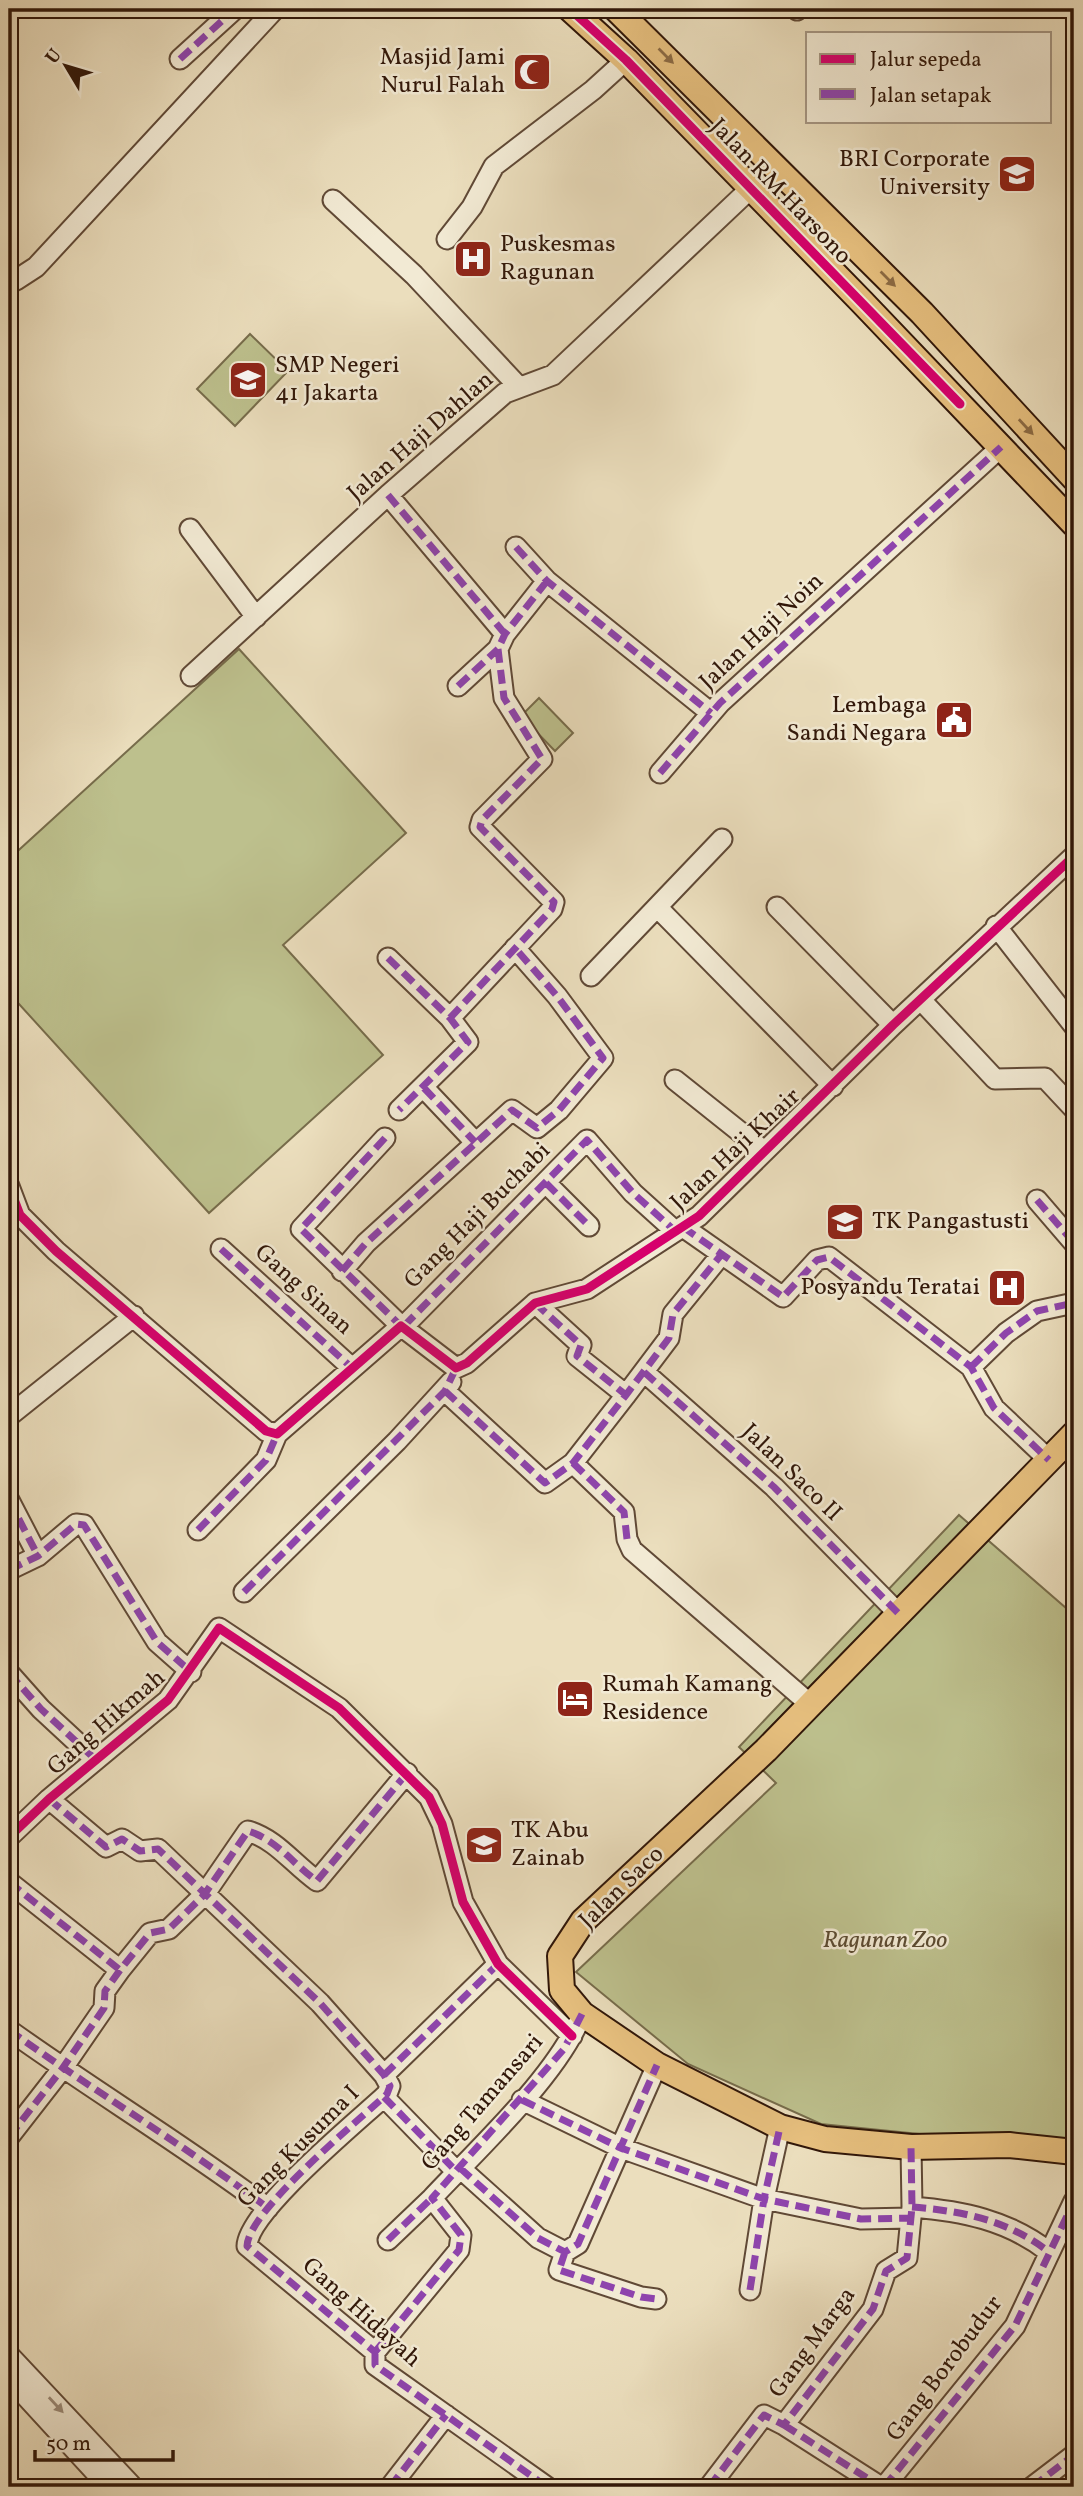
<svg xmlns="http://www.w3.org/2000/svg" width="1083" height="2496" font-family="Vollkorn,serif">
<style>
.green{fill:#bdc08d;stroke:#776c4b;stroke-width:2}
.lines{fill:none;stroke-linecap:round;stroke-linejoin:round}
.minor-casing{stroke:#604936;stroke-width:23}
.major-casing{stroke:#311709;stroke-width:28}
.minor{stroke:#f2ead4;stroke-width:19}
.major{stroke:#e6bf7e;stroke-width:24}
.quiet{stroke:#8e44ad;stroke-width:7;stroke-dasharray:14 7;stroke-linecap:butt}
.cycleway-casing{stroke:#f2ead4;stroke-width:13}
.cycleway{stroke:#d6006c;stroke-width:9}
.oneway{fill:#8c6b44}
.oneway2{fill:#9b8b79}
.labels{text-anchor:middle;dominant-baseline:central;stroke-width:5;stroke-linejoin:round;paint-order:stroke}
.poi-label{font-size:24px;fill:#311709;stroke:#f2ead4;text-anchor:start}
.street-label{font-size:24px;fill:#311709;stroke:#f2ead4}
.park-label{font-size:24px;font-style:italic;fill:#5b4a31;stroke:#f2ead4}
</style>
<rect width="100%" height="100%" fill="#ebdebd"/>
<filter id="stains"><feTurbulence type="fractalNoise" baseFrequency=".00286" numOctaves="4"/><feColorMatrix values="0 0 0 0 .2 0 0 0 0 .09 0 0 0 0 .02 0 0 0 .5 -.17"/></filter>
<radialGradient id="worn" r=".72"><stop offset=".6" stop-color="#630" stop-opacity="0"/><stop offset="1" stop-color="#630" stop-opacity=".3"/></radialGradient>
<!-- green -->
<path class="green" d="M250 334 288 371 235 426 197 389Z
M239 649 406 833 283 945 383 1055 209 1213 9 993V859Z
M539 698 573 733 555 751 521 716Z
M959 1515 1074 1615V2144L969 2139 821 2124 688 2064 576 1972 776 1783 739 1747Z"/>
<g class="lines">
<defs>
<path id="minor" d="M796 9 797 10
M180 59 235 9
M333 200 414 275 519 387
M447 239 472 207 494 166 593 90 626 60
M9 276 16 280 36 267 275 9
M388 495 505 634
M190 529 256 617
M516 547 547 581 711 713
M191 676 388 495 505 393 553 375 750 189
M458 686 498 649
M660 773 720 703 1001 447
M657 907 833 1086
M777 907 893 1025
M996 926 1074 1026
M388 958 450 1018 468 1042 399 1110
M591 976 722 839
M921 1000 995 1079 1045 1078 1074 1109
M450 1018 552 909 554 902 480 827 482 820 542 759 504 698 498 649 505 634 547 581
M675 1080 764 1151
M424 1088 475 1142
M385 1138 301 1229 401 1326
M546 1183 589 1226
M9 1186 20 1215 56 1251 266 1431 277 1434 401 1326 456 1368 467 1363 535 1303 587 1289 699 1216 893 1025 1074 856
M1037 1200 1074 1243
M683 1227 783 1297 817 1260 829 1257 971 1367 994 1408 1049 1460
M221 1249 352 1368
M342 1271 366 1243 512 1110 537 1128 559 1110 603 1058 557 996 515 948
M535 1303 581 1345 577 1356 626 1395
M404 1326 587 1140 633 1193 674 1230
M971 1367 1006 1333 1037 1311 1074 1303
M644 1372 774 1487 899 1614
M445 1391 545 1483 573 1463 626 1395 669 1338 673 1314 721 1255
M9 1416 134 1316
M573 1463 624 1512 627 1539 632 1550 811 1705
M9 1500 38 1556
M198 1530 266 1460 277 1434
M9 1570 38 1556 76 1524 84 1525 157 1642 191 1672
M244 1592 397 1441 451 1382
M9 1673 41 1709 96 1760
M49 1799 106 1847 122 1839 140 1851 158 1849 320 2003 384 2075 390 2086 387 2094C358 2121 248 2211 247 2246L375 2352
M9 1837 49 1799 168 1700 219 1628 339 1708 429 1797 442 1824 463 1902 498 1964 572 2036
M9 1882 120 1970
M9 2030C94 2091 184 2145 268 2208
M384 2075 498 1964
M384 2097 457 2172
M522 2100 621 2148 764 2199 861 2219 911 2218
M9 2137 62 2069 104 2008 105 1991 120 1970 150 1933 169 1929 204 1895 248 1831C277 1840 292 1863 317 1881L407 1773
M460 2168 538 2238 565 2252 578 2244 657 2065
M912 2207C962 2211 1008 2220 1049 2252
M388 2240 432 2198
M565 2252 559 2270 641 2297 656 2299
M750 2290 764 2199 780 2127
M375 2352 459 2250 461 2235 432 2198C476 2151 550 2082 577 2025
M375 2352V2365L547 2487
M9 2355 133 2487
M9 2378 109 2487
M784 2425 881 2487
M390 2487 446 2415
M709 2487 764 2415 784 2425 873 2309 886 2271 907 2258 912 2207 911 2147
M884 2487 1015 2326 1074 2201
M1032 2487 1074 2455"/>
<path id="major" d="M570 9 626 60 862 302 1074 524
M616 9 922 313 1074 478
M1074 1434 766 1750 583 1921 560 1956 562 1990 582 2014 657 2065 780 2127 825 2139 911 2147 1009 2145 1074 2152"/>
</defs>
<!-- minor casing -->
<use href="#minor" class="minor-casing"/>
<!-- major casing -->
<use href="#major" class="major-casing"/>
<!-- minor -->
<use href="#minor" class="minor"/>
<!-- major -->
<use href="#major" class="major"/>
<!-- quiet -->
<path class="quiet" d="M796 9 797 10
M180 59 235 9
M388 495 505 634
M516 547 547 581 711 713
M458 686 498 649
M660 773 720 703 1001 447
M388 958 450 1018 468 1042 399 1110
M450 1018 552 909 554 902 480 827 482 820 542 759 504 698 498 649 505 634 547 581
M424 1088 475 1142
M385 1138 301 1229 401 1326
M546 1183 589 1226
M1037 1200 1074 1243
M683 1227 783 1297 817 1260 829 1257 971 1367 994 1408 1049 1460
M221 1249 352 1368
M342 1271 366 1243 512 1110 537 1128 559 1110 603 1058 557 996 515 948
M535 1303 581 1345 577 1356 626 1395
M404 1326 587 1140 633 1193 674 1230
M971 1367 1006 1333 1037 1311 1074 1303
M644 1372 774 1487 899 1614
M445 1391 545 1483 573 1463 626 1395 669 1338 673 1314 721 1255
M573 1463 624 1512 627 1539
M9 1500 38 1556
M198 1530 266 1460 277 1434
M9 1570 38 1556 76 1524 84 1525 157 1642 191 1672
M244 1592 445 1391 456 1368
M9 1673 41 1709 96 1760
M49 1799 106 1847 122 1839 140 1851 158 1849 320 2003 384 2075 390 2086 387 2094C358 2121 248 2211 247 2246L375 2352
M9 1882 120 1970
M9 2030C94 2091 184 2145 268 2208
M384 2075 498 1964
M384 2097 457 2172
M522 2100 621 2148 764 2199 861 2219 911 2218
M9 2137 62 2069 104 2008 105 1991 120 1970 150 1933 169 1929 204 1895 248 1831C277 1840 292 1863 317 1881L407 1773
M460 2168 538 2238 565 2252 578 2244 657 2065
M912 2207C962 2211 1008 2220 1049 2252
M388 2240 432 2198
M565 2252 559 2270 641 2297 656 2299
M750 2290 764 2199 780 2127
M375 2352 459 2250 461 2235 432 2198 564 2049 582 2014
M375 2352V2365L547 2487
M784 2425 881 2487
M390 2487 446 2415
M709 2487 764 2415 784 2425 873 2309 886 2271 907 2258 912 2207 911 2147
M884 2487 1015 2326 1074 2201
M1032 2487 1074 2455"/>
<defs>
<path id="cycleway" d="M570 9 626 60 960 404
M9 1186 20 1215 56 1251 266 1431 277 1434 401 1326 456 1368 467 1363 535 1303 587 1289 699 1216 893 1025 1074 856
M9 1837 49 1799 168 1700 219 1628 339 1708 429 1797 442 1824 463 1902 498 1964 572 2036"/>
</defs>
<!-- cycleway casing -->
<use href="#cycleway" class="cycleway-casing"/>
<!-- cycleway -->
<use href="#cycleway" class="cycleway"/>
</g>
<!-- one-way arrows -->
<defs><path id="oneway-solid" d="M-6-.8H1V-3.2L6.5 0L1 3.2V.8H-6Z" transform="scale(1.75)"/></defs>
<g class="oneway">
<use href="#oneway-solid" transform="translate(666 56) rotate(45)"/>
<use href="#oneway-solid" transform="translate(888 279) rotate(45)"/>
<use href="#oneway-solid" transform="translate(1026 427) rotate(47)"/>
</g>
<use class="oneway2" href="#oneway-solid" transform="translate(56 2405) rotate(47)"/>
<!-- icons -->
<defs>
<symbol id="mosque-square" viewBox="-11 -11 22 22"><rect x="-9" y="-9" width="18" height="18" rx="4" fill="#8f2418" stroke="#f2ead4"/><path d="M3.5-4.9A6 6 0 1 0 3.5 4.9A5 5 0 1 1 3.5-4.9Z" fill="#fff"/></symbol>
<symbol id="university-square" viewBox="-11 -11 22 22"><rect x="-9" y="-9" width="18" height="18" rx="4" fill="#8f2418" stroke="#f2ead4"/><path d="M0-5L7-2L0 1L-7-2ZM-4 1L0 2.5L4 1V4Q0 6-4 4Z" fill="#fff"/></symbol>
<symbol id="hospital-square" viewBox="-11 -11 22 22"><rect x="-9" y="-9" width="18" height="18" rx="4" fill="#8f2418" stroke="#f2ead4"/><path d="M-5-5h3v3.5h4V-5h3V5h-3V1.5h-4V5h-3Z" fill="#fff"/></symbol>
<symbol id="school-square" viewBox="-11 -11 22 22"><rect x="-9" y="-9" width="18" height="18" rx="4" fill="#8f2418" stroke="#f2ead4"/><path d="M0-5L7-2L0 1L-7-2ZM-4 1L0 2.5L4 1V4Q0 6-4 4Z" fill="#fff"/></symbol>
<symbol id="civic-square" viewBox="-11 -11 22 22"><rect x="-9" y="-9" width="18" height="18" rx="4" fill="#8f2418" stroke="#f2ead4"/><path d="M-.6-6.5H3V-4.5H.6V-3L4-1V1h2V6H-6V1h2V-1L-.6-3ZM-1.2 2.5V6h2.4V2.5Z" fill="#fff"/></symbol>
<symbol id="hotel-square" viewBox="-11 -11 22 22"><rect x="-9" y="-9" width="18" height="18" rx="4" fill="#8f2418" stroke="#f2ead4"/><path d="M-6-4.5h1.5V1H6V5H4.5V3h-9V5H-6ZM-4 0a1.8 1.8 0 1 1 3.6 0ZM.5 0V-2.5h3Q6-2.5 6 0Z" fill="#fff"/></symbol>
</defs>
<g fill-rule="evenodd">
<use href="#mosque-square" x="510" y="50" width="44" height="44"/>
<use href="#university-square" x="995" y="152" width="44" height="44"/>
<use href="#hospital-square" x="451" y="237" width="44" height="44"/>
<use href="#school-square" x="226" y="358" width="44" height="44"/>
<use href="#civic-square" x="932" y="698" width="44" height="44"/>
<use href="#school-square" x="823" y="1200" width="44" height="44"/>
<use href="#hospital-square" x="985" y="1266" width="44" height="44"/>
<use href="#hotel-square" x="553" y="1677" width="44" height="44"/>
<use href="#school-square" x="462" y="1823" width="44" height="44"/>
</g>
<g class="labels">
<!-- poi labels -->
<g class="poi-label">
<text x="505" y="58" text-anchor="end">Masjid Jami<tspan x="505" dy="28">Nurul Falah</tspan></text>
<text x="990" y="160" text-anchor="end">BRI Corporate<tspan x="990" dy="28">University</tspan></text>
<text x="500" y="245">Puskesmas<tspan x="500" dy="28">Ragunan</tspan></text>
<text x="275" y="366">SMP Negeri<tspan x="275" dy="28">41 Jakarta</tspan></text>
<text x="927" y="706" text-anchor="end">Lembaga<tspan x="927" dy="28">Sandi Negara</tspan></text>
<text x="872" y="1222">TK Pangastusti</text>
<text x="980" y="1288" text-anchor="end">Posyandu Teratai</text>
<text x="602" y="1685">Rumah Kamang<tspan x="602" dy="28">Residence</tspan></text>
<text x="511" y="1831">TK Abu<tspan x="511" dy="28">Zainab</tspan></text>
</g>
<!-- street labels -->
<g class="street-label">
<text transform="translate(780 192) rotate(46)">Jalan RM Harsono</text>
<text transform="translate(421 437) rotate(-41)">Jalan Haji Dahlan</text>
<text transform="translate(762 632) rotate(-43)">Jalan Haji Noin</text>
<text transform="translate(736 1150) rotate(-43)">Jalan Haji Khair</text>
<text transform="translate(478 1216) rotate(-45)">Gang Haji Buchabi</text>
<text transform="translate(303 1290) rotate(42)">Gang Sinan</text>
<text transform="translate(791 1473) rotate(44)">Jalan Saco II</text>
<text transform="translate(107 1723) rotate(-41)">Gang Hikmah</text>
<text transform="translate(622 1888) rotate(-44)">Jalan Saco</text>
<text transform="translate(483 2103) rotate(-49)">Gang Tamansari</text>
<text transform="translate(299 2147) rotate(-45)">Gang Kusuma I</text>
<text transform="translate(361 2313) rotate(42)">Gang Hidayah</text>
<text transform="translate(813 2343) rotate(-54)">Gang Marga</text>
<text transform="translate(945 2369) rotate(-53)">Gang Borobudur</text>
</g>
<!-- park labels -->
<g class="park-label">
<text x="885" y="1941">Ragunan Zoo</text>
</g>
</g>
<!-- margin -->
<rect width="1083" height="2496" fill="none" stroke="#ebdebd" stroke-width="35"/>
<rect x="10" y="10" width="1062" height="2475" fill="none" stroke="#311709" stroke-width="3.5"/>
<rect x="18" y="18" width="1048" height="2461" fill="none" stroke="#311709" stroke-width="2"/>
<!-- legend -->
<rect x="806" y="32" width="245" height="91" fill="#f2ead4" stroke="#a59683" stroke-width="2"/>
<rect x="820" y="54" width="35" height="10" fill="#d6006c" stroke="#a59683" stroke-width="2"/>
<text x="870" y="66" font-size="21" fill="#311709">Jalur sepeda</text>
<rect x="820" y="89" width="35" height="10" fill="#8e44ad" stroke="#a59683" stroke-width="2"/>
<text x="870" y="102" font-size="21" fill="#311709">Jalan setapak</text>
<!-- north arrow -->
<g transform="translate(66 66) rotate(308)" stroke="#f2ead4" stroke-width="5" paint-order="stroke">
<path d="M0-5L12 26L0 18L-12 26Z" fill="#311709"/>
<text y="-10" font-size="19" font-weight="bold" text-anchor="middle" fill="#311709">U</text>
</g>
<!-- scale -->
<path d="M35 2450v10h138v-10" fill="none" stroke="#311709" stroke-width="3.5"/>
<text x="46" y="2450" font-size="21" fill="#311709" stroke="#f2ead4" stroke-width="5" paint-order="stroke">50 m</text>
<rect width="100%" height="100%" filter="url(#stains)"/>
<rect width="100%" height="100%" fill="url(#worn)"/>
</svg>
